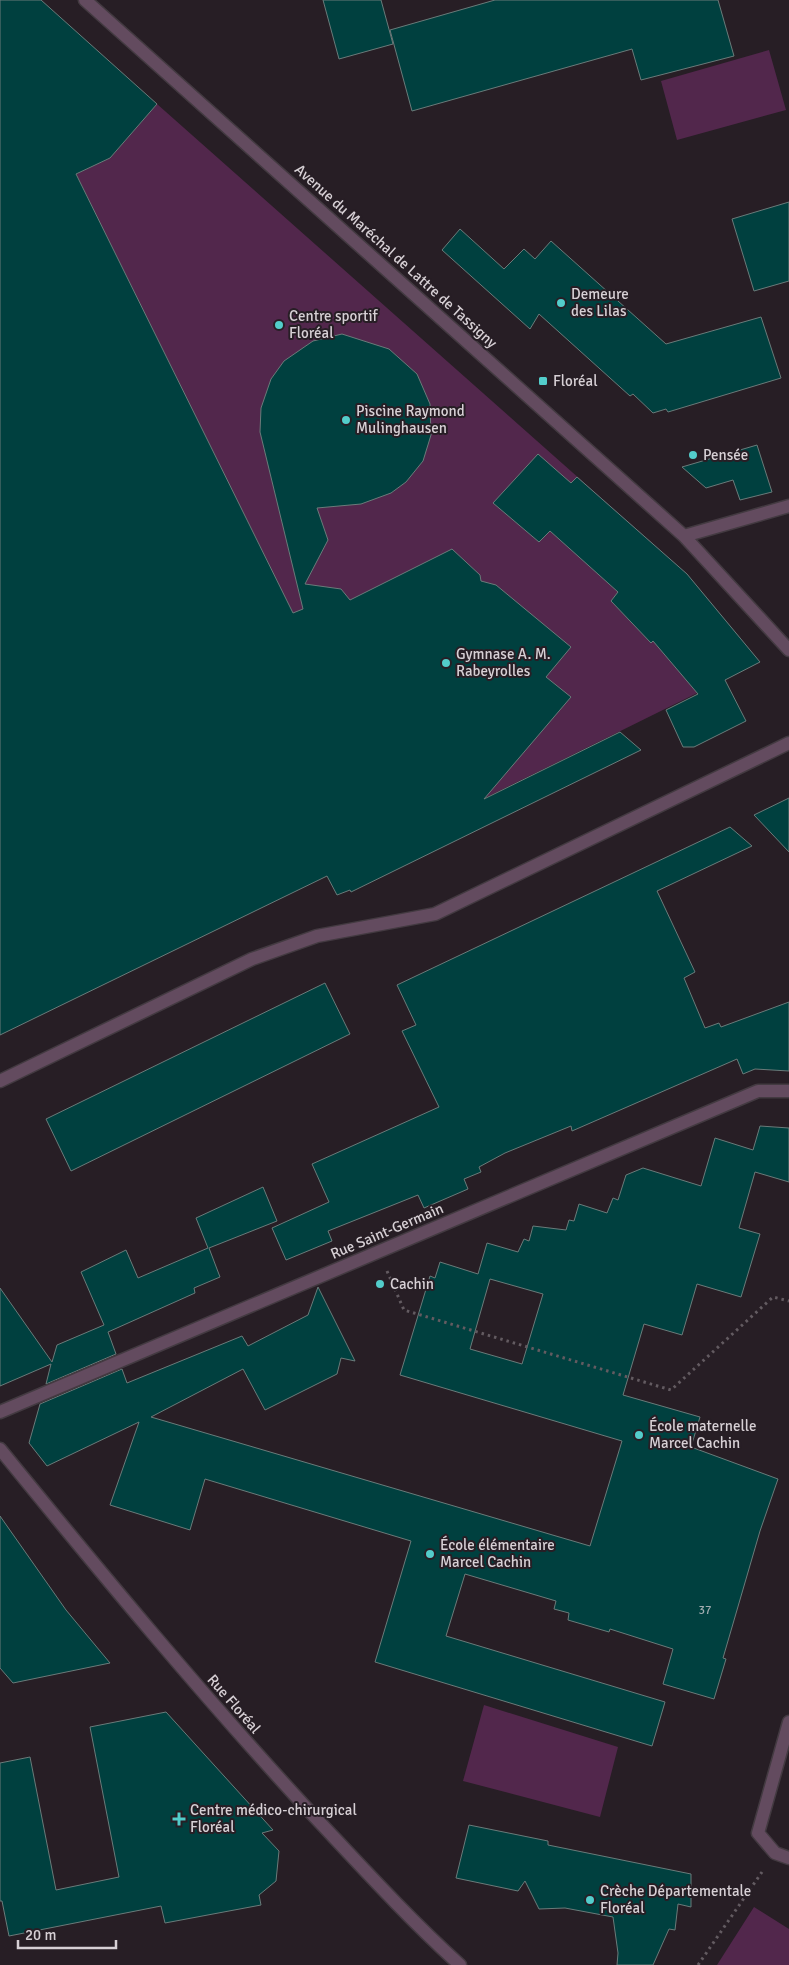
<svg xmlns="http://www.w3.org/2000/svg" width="789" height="1965" font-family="Signika,sans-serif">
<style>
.green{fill:#52274c}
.building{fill:#00403f;stroke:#6a7b7a;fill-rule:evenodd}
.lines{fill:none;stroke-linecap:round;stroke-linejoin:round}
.lane-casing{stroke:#433a41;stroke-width:15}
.street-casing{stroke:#433a41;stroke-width:15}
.path{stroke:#635b61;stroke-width:3;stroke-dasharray:2.5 4;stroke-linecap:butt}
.lane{stroke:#634b5f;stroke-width:12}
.street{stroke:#634b5f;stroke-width:12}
.poi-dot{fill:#53cdcb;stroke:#271e25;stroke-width:2}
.labels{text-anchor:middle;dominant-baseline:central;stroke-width:4;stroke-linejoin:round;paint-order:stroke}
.number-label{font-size:12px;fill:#a1acb0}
.street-label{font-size:15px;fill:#d7d0d5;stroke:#271e25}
.poi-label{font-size:15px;fill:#d7d0d5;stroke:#271e25;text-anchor:start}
</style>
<rect width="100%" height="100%" fill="#271e25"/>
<!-- green -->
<path class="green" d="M769 50 786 110 677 140 661 81Z
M157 104 687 574 760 662 404 838 76 174 110 158Z
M484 1705 618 1747 600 1817 463 1781Z
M754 1907 789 1929V1965H717Z"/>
<!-- building -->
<path class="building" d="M0 0H41L157 104 110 158 76 174 293 613 303 609 260 432 261 408 271 379 284 361 313 341 342 334 389 349 417 374 430 404 431 435 423 461 406 482 391 493 361 504 317 508 328 540 305 584 341 589 350 600 452 549 480 575 481 581 496 585 571 647 546 677 571 697 484 799 620 732 641 750 351 892 350 890 337 895 327 876 0 1035Z
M323 0H381L393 44 339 59Z
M495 0H718L734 56 641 80 632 49 412 111 390 30Z
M789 202V281L754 291 732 219Z
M460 229 504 269 524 249 535 259 551 241 666 344 761 317 781 378 668 412 666 409 653 413 633 394 630 396 539 314 530 329 442 250Z
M757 445 772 492 740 500 733 480 706 488 682 467Z
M538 454 571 483 577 477 687 574 760 662 725 680 746 721 694 747H683L666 710 698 694 653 641 651 643 611 601 618 592 550 531 539 542 493 503Z
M789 798V852L754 815Z
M730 827 752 846 657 891 695 972 684 978 705 1028 719 1023 721 1027 789 1002V1071L755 1069 743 1074 737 1059 572 1131 571 1126 505 1153 479 1167 481 1172 464 1179 468 1189 424 1208 418 1195 328 1231 332 1241 286 1260 272 1228 329 1202 312 1164 439 1107 402 1031 416 1025 397 985Z
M325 983 350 1034 71 1171 46 1119Z
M760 1126 789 1128V1182L755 1172 739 1228 760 1234 741 1297 697 1284 682 1335 644 1324 623 1395 700 1417 691 1447 778 1479 760 1531 723 1658 726 1659 714 1699 663 1684 673 1649 610 1629 609 1632 568 1620 569 1613 554 1609 556 1601 465 1574 446 1636 665 1702 652 1746 375 1662 411 1541 205 1479 190 1530 110 1505 139 1422 47 1466 29 1443 40 1404 122 1369 127 1383 242 1336 248 1346 308 1315 318 1287 355 1361 341 1358 337 1374 265 1410 243 1369 151 1417 590 1546 622 1441 400 1375 430 1276 435 1278 440 1262 478 1274 487 1243 518 1252 524 1239 529 1241 533 1226 566 1230 569 1220 574 1221 579 1204 607 1213 613 1198 618 1200 626 1175 643 1168 701 1186 715 1138 753 1150ZM490 1279 543 1294 522 1364 470 1349Z
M263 1187 277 1221 209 1248 220 1277 194 1288 195 1293 108 1332 116 1354 46 1384 51 1364 0 1386V1288L52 1362 57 1345 104 1325 81 1272 126 1250 138 1278 208 1248 196 1218Z
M0 1516 66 1610 110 1663 13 1683 0 1668Z
M166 1712 273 1830 262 1833 279 1851 276 1881 259 1895 261 1905 165 1923 161 1906 9 1936 2 1901H0V1763L30 1757 56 1890 119 1877 90 1727Z
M469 1825 548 1841V1845L691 1874V1907L678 1904 675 1930 669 1929 653 1965H617L618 1953 613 1917 565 1908 539 1909 525 1881 518 1891 456 1878Z"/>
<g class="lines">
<defs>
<path id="lane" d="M0 1081 252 959 317 936 435 914 789 743"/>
<path id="street" d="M85 0 684 536 789 650
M684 536 789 506
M0 1412 758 1091H789
M0 1449C101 1573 203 1696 312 1814 360 1865 407 1917 460 1965
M789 1722 758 1833 775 1853 789 1858"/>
</defs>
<!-- lane casing -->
<use href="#lane" class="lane-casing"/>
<!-- street casing -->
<use href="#street" class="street-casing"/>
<!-- path -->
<path class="path" d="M387 1271 404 1310 671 1390 773 1297 789 1301
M698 1965 762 1872"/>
<!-- lane -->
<use href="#lane" class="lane"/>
<!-- street -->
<use href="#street" class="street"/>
</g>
<!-- markers -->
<g class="poi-dot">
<circle cx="561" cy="303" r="5"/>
<circle cx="279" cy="325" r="5"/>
<rect x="538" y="376" width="10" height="10" rx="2.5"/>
<circle cx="346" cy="420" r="5"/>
<circle cx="693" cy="455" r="5"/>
<circle cx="446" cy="663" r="5"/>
<circle cx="380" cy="1284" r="5"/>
<circle cx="639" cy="1435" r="5"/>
<circle cx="430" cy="1554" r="5"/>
<path d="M176.5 1811.5h5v5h5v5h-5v5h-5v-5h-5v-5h5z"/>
<circle cx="590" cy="1900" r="5"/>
</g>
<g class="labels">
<!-- number labels -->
<g class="number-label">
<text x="705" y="1610">37</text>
</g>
<!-- street labels -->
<g class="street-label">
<text transform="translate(396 256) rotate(42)">Avenue du Maréchal de Lattre de Tassigny</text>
<text transform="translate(387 1231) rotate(-23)">Rue Saint-Germain</text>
<text transform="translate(234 1704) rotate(49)">Rue Floréal</text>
</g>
<!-- poi labels -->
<g class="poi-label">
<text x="571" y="294">Demeure<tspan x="571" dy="17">des Lilas</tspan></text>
<text x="289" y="316">Centre sportif<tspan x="289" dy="17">Floréal</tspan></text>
<text x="553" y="381">Floréal</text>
<text x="356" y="411">Piscine Raymond<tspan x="356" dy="17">Mulinghausen</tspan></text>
<text x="703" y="455">Pensée</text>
<text x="456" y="654">Gymnase A. M.<tspan x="456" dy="17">Rabeyrolles</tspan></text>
<text x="390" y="1284">Cachin</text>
<text x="649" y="1426">École maternelle<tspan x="649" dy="17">Marcel Cachin</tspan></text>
<text x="440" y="1545">École élémentaire<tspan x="440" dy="17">Marcel Cachin</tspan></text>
<text x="190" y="1810">Centre médico-chirurgical<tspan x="190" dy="17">Floréal</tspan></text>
<text x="600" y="1891">Crèche Départementale<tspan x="600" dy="17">Floréal</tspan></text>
</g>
</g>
<!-- scale -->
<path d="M18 1940v8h98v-8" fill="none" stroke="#d7d0d5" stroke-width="2.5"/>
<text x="25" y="1940" font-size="15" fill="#d7d0d5" stroke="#271e25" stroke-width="4" paint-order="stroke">20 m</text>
</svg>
